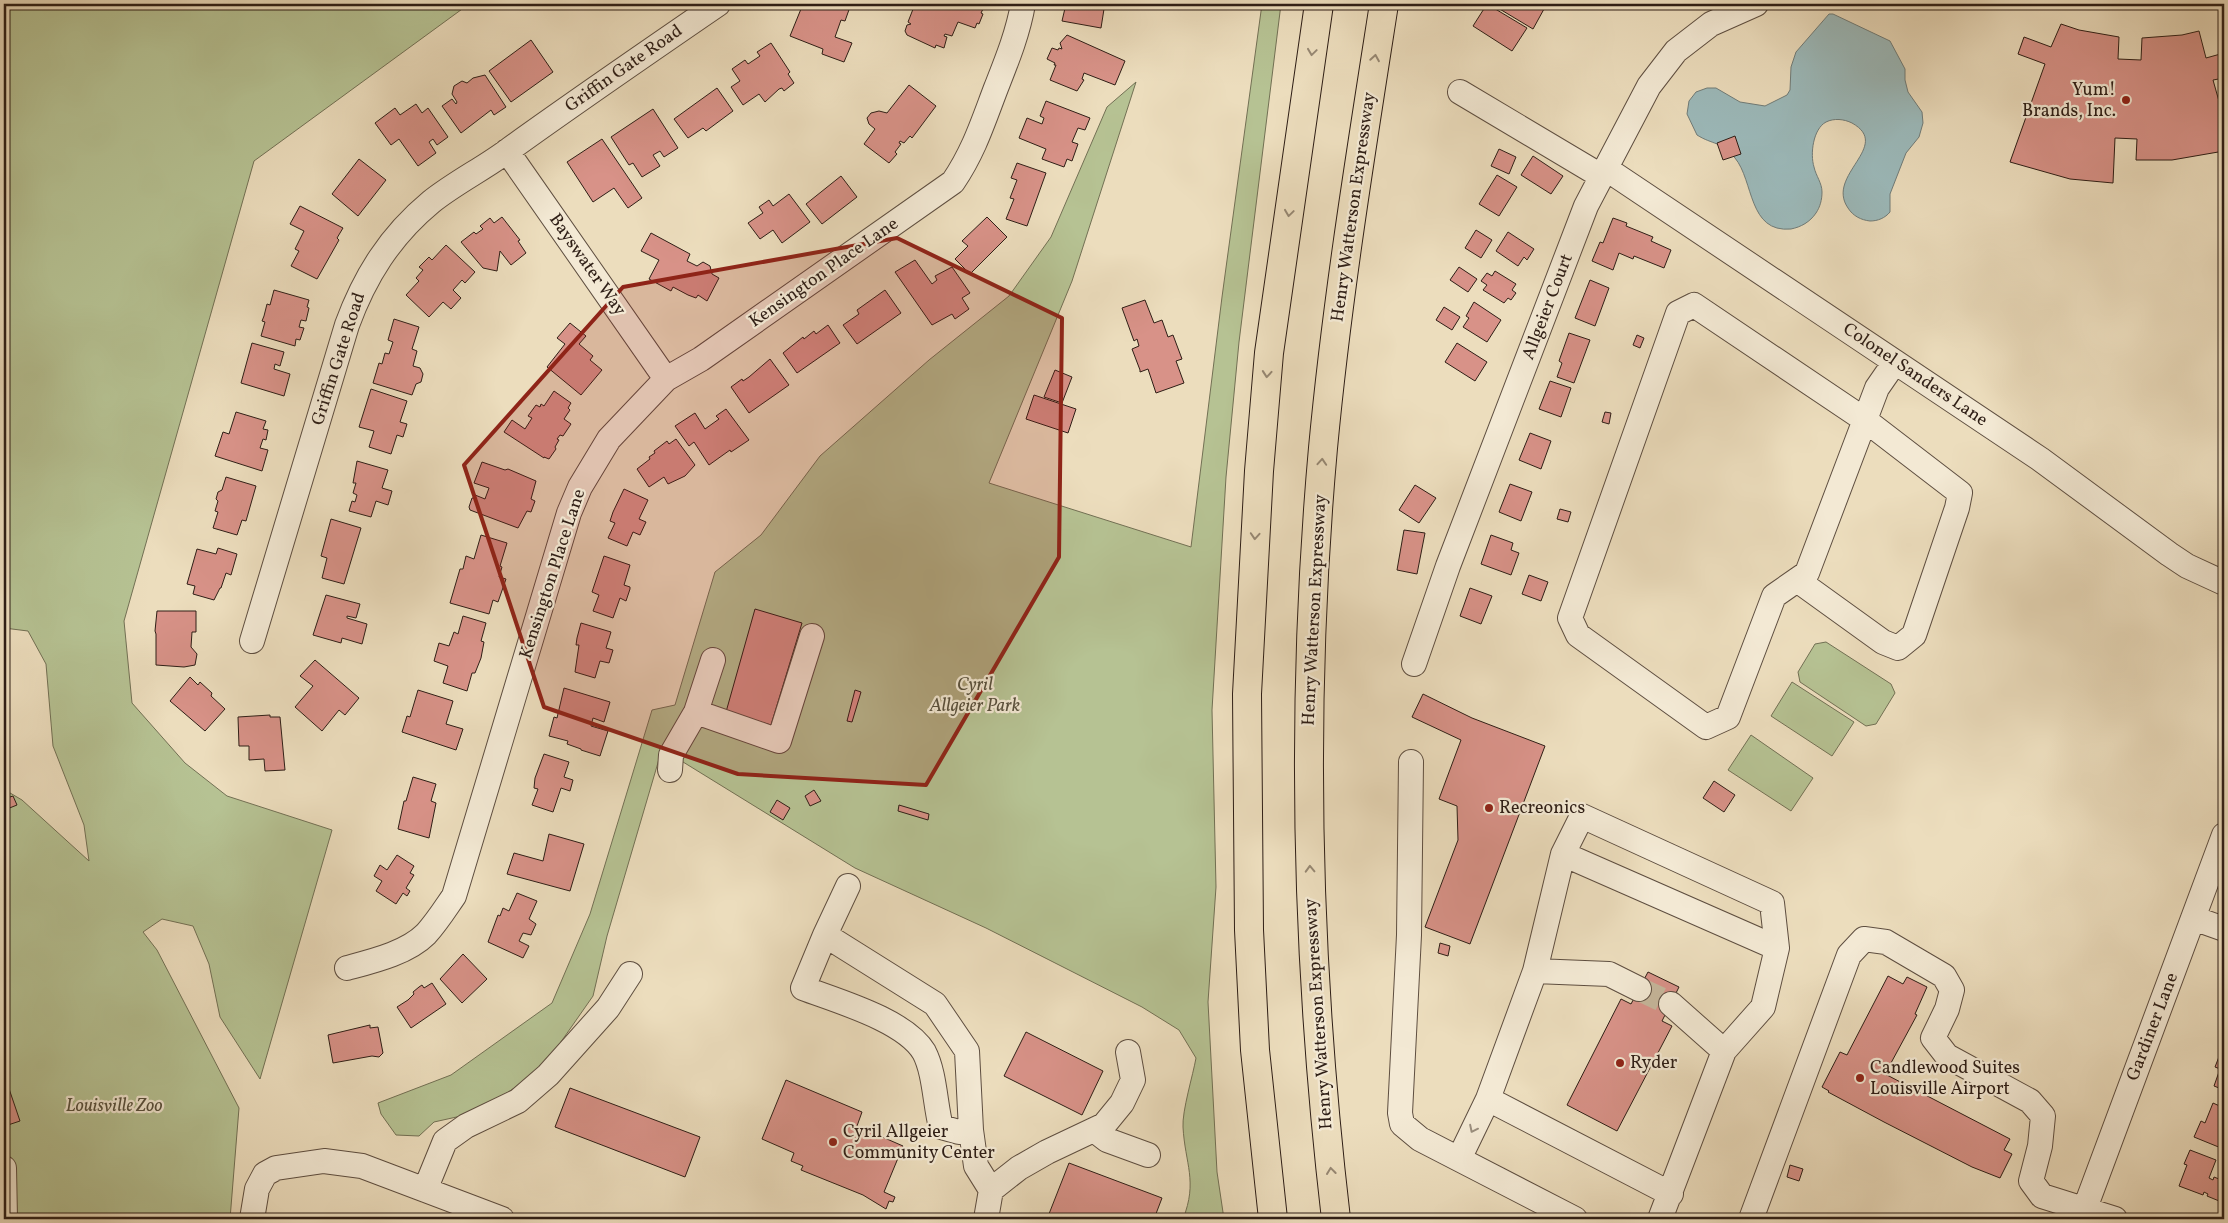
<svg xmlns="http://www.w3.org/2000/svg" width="2228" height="1223" font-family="Vollkorn,serif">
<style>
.green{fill:#b6c293;stroke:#727054}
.water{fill:#9cbabb;stroke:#707c79}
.building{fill:#d89288;stroke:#2e1e16}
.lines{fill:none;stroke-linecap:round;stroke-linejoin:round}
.minor-tunnel{stroke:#c6b79c;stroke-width:24;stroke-dasharray:24 12;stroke-linecap:butt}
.minor-casing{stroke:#5e4e40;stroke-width:26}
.highway-casing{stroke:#2e1e16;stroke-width:30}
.minor{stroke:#f3e9d4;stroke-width:24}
.highway{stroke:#ecddbd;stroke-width:28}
.oneway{stroke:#968772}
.oneway2{stroke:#9a8e7e}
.marked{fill:#8f2418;fill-opacity:0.2;stroke:#8f2418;stroke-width:4;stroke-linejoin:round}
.poi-dot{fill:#8f2418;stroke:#f3e9d4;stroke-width:2}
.labels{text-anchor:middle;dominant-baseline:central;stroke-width:4.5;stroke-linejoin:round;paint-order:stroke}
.street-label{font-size:18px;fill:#2e1e16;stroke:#f3e9d4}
.poi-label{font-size:18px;fill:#2e1e16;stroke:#f3e9d4;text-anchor:start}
.park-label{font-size:18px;font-style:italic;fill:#574f3c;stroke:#f3e9d4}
</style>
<rect width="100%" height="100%" fill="#ecddbd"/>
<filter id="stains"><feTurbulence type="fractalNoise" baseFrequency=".004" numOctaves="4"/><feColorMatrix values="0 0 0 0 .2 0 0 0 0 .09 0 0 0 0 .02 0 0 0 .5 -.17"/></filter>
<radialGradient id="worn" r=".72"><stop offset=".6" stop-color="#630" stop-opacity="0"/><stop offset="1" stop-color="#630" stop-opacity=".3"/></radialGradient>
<!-- green -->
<path class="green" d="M4 4H469L254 161 124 621 132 703 185 763 227 796 332 830 260 1079 220 1017 209 964 193 926 162 919 143 932 157 950 239 1108 230 1219H4V784L5 790 22 800 89 861 84 825 53 746 46 664 28 631 4 628Z
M1262 4H1281L1239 342 1226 477 1212 710 1216 887 1208 1002 1217 1172 1224 1219H1183C1198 1181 1185 1164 1183 1127 1182 1111 1193 1075 1196 1058L1179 1030 1142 1007 986 928 855 868 662 749 607 936 593 996 542 1069 479 1112 434 1122 419 1136 396 1135 381 1114 378 1103 451 1075 552 1003 590 914 652 710 675 705 715 572 761 535 820 456 929 360 1009 296 1051 237 1107 107 1136 82 1072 281 989 483 1191 547 1222 297Z
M1826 642 1891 684 1895 693 1876 724 1866 726 1800 682 1798 672 1815 644Z
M1792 682 1854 722 1832 756 1771 716Z
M1751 735 1813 778 1791 811 1728 770Z"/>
<!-- water -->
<path class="water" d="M1829 14H1833L1890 41 1905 69V80L1908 92 1922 112 1923 123 1919 137 1906 153 1890 194V212C1885 218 1878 221 1870 221 1861 220 1853 216 1848 208 1825 175 1893 146 1852 123 1844 119 1834 118 1826 122 1813 129 1810 154 1814 167 1816 176 1822 183 1822 192 1822 200 1820 207 1816 213 1810 222 1801 227 1791 229 1748 233 1754 181 1735 158 1721 141 1713 145 1697 135L1687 114 1689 101 1696 92 1707 88H1716L1740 102 1765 106 1787 95 1790 90 1791 67 1796 52Z"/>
<!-- building -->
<path class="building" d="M803 4H851L845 21 841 20 835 37 852 43 844 62 822 54 823 49 790 36Z
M915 4H970L983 9 981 13 983 14 979 24 977 23 975 28 958 22 952 36 945 34 944 36 947 37 944 48 936 45 935 48 907 35 905 31 907 25 911 24 908 22Z
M1066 4H1108L1107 9H1104L1101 28 1062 21Z
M1487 4 1527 28 1512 51 1473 26Z
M1494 4H1535L1544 9 1533 29 1493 5Z
M2061 24 2079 30 2119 37 2118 59 2141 60 2142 38 2182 35 2199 31 2206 58 2224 53V78L2213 80 2224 119V151L2172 160H2136L2137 139 2115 138 2113 183 2070 179 2010 162 2045 64 2018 54 2024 37 2051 47Z
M1067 35 1125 61 1115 85 1084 73 1082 79 1084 80 1077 91 1050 80 1056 65H1054L1055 63 1047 59 1052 48 1058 50 1059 48 1062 49 1060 43Z
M531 40 553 72 511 102 489 71Z
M771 43 790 72 788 74 794 83 784 91 782 88 779 89 765 102 759 94 743 105 731 87 740 81 732 69 745 60 748 64 760 56 757 52Z
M485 75 506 107 494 115 491 110 461 133 442 106 452 99 456 104 457 102 452 94 454 86 462 81 467 83 473 78Z
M909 85 936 106 912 138 910 136 904 143 900 141 899 143 901 144 895 152 897 154 889 163 864 144 875 129 869 124 867 118 871 113 879 111 887 113Z
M717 88 733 111 706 131 703 128 688 138 674 119Z
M1046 101 1090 118 1085 130 1078 128 1072 142 1078 144 1072 161 1067 159 1064 167 1042 159 1046 149 1019 138 1027 118 1042 124 1044 118 1040 116Z
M416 104 422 113 428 108 448 137 437 145 433 139 429 142 436 153 418 166 399 139 391 145 375 123 395 108 400 115Z
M653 109 678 148 664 157 660 151 653 155 660 166 642 177 633 163 629 165 611 137Z
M1735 136 1741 154 1723 160 1717 143Z
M602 139 642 198 628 208 614 188 593 202 567 162Z
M1499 149 1516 157 1509 174 1491 166Z
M1533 156 1563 176 1551 194 1521 175Z
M359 159 386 180 358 216 332 194Z
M1017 163 1046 173 1027 226 1006 219 1014 199 1010 198 1017 180 1011 178Z
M1497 175 1517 187 1499 216 1479 204Z
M841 176 857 197 822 224 806 204Z
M789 194 810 222 782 243 773 230 760 239 748 223 763 213 759 207 769 200 773 206Z
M300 206 343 228 337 238 339 240 317 279 291 266 299 251 295 249 304 231 290 224Z
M502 217 520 240 518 241 526 253 511 265 500 251 497 271 483 268 461 242 474 232 476 234 483 229 480 226 490 218 494 223Z
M987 217 1007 237 970 274 955 259 968 246 962 241Z
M1613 218 1627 223 1626 226 1653 237 1651 241 1671 250 1664 268 1634 256 1633 259 1619 253 1613 270 1592 261 1600 242 1603 243Z
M1476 230 1492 240 1481 258 1465 248Z
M1508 232 1534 249 1527 260 1524 257 1518 266 1496 251Z
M651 233 690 254 687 261 697 266 703 262 710 266 712 274 719 278 707 301 698 295 696 298 688 295 673 287 671 291 649 279 659 260 641 251Z
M446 245 475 272 465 283 462 280 453 290 461 298 451 309 443 302 429 317 406 295 419 281 416 278 423 270 419 267 429 257 432 260Z
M915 260 932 284 937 280 935 276 952 267 970 293 962 298 969 309 955 319 952 314 932 325 895 272Z
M1459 267 1477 279 1468 292 1450 280Z
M1495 271 1516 284 1512 290 1516 293 1511 300 1508 298 1504 303 1483 290 1487 285 1481 281 1487 273 1492 276Z
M1590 280 1609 288 1595 326 1575 318Z
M274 290 309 300 307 307 309 308 306 321 301 320 299 327 304 328 300 340 296 339 295 346 261 336 265 322 262 321 264 316 267 304 270 305Z
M885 290 901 313 857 344 843 325 859 314 857 310Z
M1145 300 1154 323 1162 320 1168 337 1173 335 1182 359 1176 361 1184 383 1156 393 1148 369 1140 372V370L1132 349 1139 346 1137 339 1134 341 1122 308Z
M1474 302 1501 320 1487 342 1463 327 1469 318 1466 316Z
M1444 307 1460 317 1452 330 1436 320Z
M394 319 419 327 412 349 417 351 413 366 420 368 423 374 421 382 416 384 412 395 373 383 379 363 382 364 385 353 389 354 393 342 388 340Z
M570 323 586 336 579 344 593 356 590 360 602 370 581 395 547 367 565 344 557 338Z
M828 325 840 343 797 373 783 353 803 337 804 339 814 331 816 334Z
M1569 333 1590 340 1574 383 1557 377 1562 363 1559 361Z
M1637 335 1644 338 1640 348 1633 345Z
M252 343 284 352 280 366 275 364 274 369 290 374 284 396 241 383Z
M1457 343 1487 362 1475 381 1445 362Z
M770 359 789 385 749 413 731 387 742 379 743 381 749 377Z
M1055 370 1072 377 1062 403 1044 397Z
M1550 381 1571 388 1561 417 1539 409Z
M371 389 407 401 400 422 407 424 403 437 397 435 391 454 369 447 374 431 359 427Z
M554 391 571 403 568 408 570 410 564 419 571 424 563 436 560 435 557 439 559 440 555 447 556 449 549 459 544 457V458L504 432 512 420 525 429 532 418 528 416 536 405 540 407 541 404 544 406Z
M1034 395 1076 409 1068 433 1026 419Z
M726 409 749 440 731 452 730 450 709 465 694 442 689 446 675 426 695 413 705 429 719 419 716 416Z
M236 412 266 421 263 429 268 430 266 440 263 439 260 448 268 450 262 471 215 456 223 432 229 434Z
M1605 412 1611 413 1609 424 1602 422Z
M1530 433 1551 441 1541 469 1519 460Z
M676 439 695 465 685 476 668 484 664 477 649 487 637 469 650 459 649 457 655 453 654 451 667 441 669 444Z
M357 461 388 470 382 488 392 491 388 505 376 501 371 517 349 511 352 501 355 502 357 495 353 493 356 483H353Z
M482 462 505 470 508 469 536 481 531 499 535 501 531 512 527 511 518 528 470 510 469 507 472 498H474L475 495 485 499 489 488 474 483Z
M226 477 256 486 246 521 242 520 237 535 213 528 218 512 215 511 218 501 216 499 218 492 222 490Z
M1510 484 1532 492 1521 521 1499 512Z
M1415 485 1436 498 1419 523 1399 510Z
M624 489 648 500 639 519 646 522 640 535 633 532 627 546 608 538 615 523 610 521 613 512Z
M1560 509 1571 512 1568 522 1557 519Z
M331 519 361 528 344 584 322 578 327 558 321 556Z
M1404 530 1425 533 1417 574 1397 570Z
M481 535 507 543 500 566 502 567 499 577 506 579 498 602 493 600 489 614 450 603 460 569H463L466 556 474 559Z
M1491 535 1513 543 1511 550 1519 553 1511 575 1481 564Z
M218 548 237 554 231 575 226 573 221 588H220L214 600 193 594 195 586 187 584 197 549 216 554Z
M604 556 630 565 624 585 630 587V589L626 601 620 598 613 618 593 611 599 595 592 592Z
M1529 575 1548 582 1541 601 1522 594Z
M1470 588 1492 596 1481 624 1460 616Z
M326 595 360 604 356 618 347 616V618L367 624 362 644 342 638 341 643 313 635Z
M755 609 802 623 771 725 726 712Z
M157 611H196V632H192L191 647 197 654 195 665 184 667 156 665V634L155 631Z
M463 616 486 623 481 641 484 642 481 658 475 673H472L467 691 443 683 448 666 434 661 439 643 449 646 454 632 458 634Z
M581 623 611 632 606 648 613 650 609 663 600 661 595 678 575 672 579 645H576L577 638Z
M315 660 359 698 345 715 339 710 322 731 295 707 313 686 300 676Z
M190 677 198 685 200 682 212 693 211 696 225 709 205 731 170 701Z
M564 688 610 702 604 722 593 718 591 726 608 731 600 756 581 750V749L567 744 568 741 549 736 554 717 557 718Z
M418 690 453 701 446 724 463 729 456 750 402 732 407 716 410 717Z
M855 690 861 692 852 722 847 721Z
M1423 694 1472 718 1545 746 1470 944 1425 927 1458 840 1457 806 1439 799 1461 740 1412 717Z
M270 715V717H280L285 770 265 771 264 759 249 760V746H239L238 717Z
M544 754 569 762 564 777 573 780 570 791 561 788 553 812 532 805 538 789 534 788 535 778Z
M413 777 436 784 431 801 436 803 429 838 398 829 404 801H406Z
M1714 781 1735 795 1724 812 1703 798Z
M814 790 821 801 810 806 805 796Z
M13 796 17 805 7 809 4 799Z
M777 800 790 808 783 820 770 812Z
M899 805 929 814 928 820 898 811Z
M549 834 584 844 570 891 507 874 514 853 543 861Z
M397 855 414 866 410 873 414 875 406 888 410 891 407 896 403 893 396 904 376 891 382 881 374 876 380 865 387 870Z
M517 893 537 901 529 919 536 924 531 935 523 933 519 941 529 946 523 958 488 942 498 915 500 916 503 908 509 911Z
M1440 943 1450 946 1448 956 1438 953Z
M463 954 487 979 462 1003 440 979Z
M1648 972 1679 987 1662 1021 1672 1026 1617 1131 1567 1105 1621 999 1631 1004Z
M1888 976 1903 984 1907 977 1927 987 1915 1014 1917 1015 1885 1074 2010 1139 2004 1150 2012 1154 2000 1178 1972 1167 1884 1122 1828 1092 1829 1091 1822 1087 1840 1052 1847 1055Z
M432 983 446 1004 411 1028 397 1007 408 1000 414 994 413 992 419 987 422 985 424 988Z
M370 1025V1028L378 1027 383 1053 379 1057 372 1056 333 1063 328 1035Z
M1026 1032 1103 1071 1082 1115 1004 1076Z
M2222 1049 2224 1050V1090L2214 1086 2220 1069 2215 1067Z
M4 1074 20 1121 5 1126 4 1121Z
M786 1080 862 1112 857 1126 903 1146 884 1192 895 1197 893 1202 889 1201 886 1209 863 1195 801 1170 803 1166 791 1161 794 1153 762 1139Z
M570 1088 700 1137 685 1177 555 1127Z
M2213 1103 2224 1108V1139L2221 1148 2194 1137 2201 1121 2205 1123Z
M2190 1150 2216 1160 2209 1178 2213 1180 2214 1177 2224 1181V1203L2207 1196 2208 1194 2204 1192 2203 1195 2179 1186 2187 1165 2184 1164Z
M1069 1163 1162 1198 1154 1219H1047Z
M1790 1165 1803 1169 1799 1181 1787 1177Z"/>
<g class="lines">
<!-- minor-tunnel -->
<path class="minor-tunnel" d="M1639 989 1671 1004"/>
<defs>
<path id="minor" d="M1460 92 1601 176
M507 151 666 379
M1605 168 2040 459 2169 554 2187 566 2224 583
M1797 580 1883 642 1898 648 1914 635 1957 508 1960 493 1865 420 1694 305 1678 313 1570 618 1578 635 1706 727 1728 717 1774 596 1807 573 1877 388 1895 362
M252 641 347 325C365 276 390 236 431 202 456 182 485 168 510 149 578 100 648 52 718 4
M1414 664 1448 566 1586 206 1649 86 1676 51 1711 24 1756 4
M696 712 779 741 812 636
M1411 762 1409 935 1400 1113 1402 1124 1420 1139 1575 1219
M670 770 671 755 696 712 713 660
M1563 854 1777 948
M2193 918 2224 929
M825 935 848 886
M347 968C373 961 407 953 426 934 437 922 445 909 454 896L569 513 580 487 609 439 666 379 701 359 953 182C974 151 983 122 996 88 1007 60 1018 33 1023 4
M1535 971 1609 974 1639 989
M1671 1004 1724 1051
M1488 1099 1671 1194
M971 1130 959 1132 941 1127C935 1105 935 1073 924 1052 905 1020 837 1001 803 988L825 935 935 1004 967 1051 971 1130 976 1166 991 1190
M1094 1130 1107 1140 1148 1155
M1459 1159 1488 1099 1535 971 1563 854 1582 816 1772 903 1777 948 1763 1007 1724 1051 1660 1219
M4 1168 5 1219
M425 1190 445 1141 466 1126 518 1101 548 1075 608 1008 630 974
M991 1190 1019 1168 1047 1152 1104 1125 1122 1103 1133 1080 1128 1052
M252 1219 257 1189 265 1174 276 1168 324 1161 362 1166 502 1219
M986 1219 991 1190
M1751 1219 1849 955 1864 939 1886 942 1944 976 1952 990 1947 1009 1933 1038 1947 1056 2030 1101 2043 1116 2040 1146 2031 1181 2042 1196 2115 1219
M2081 1219 2224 835"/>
<path id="highway" d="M1273 1219 1255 1050 1249 930 1247 694 1259 471 1269 353 1319 4
M1336 1219C1306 963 1300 704 1323 448 1337 299 1361 151 1384 4"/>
</defs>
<!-- minor casing -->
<use href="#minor" class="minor-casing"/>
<!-- highway casing -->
<use href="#highway" class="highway-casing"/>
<!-- minor -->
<use href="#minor" class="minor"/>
<!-- highway -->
<use href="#highway" class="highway"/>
</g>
<!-- one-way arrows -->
<defs><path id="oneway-chevron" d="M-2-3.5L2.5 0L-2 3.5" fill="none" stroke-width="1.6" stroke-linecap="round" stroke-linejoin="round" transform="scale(1.25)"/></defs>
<g class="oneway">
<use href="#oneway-chevron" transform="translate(1312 52) rotate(98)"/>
<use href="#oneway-chevron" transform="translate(1375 58) rotate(-81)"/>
<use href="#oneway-chevron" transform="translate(1289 213) rotate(98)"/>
<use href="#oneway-chevron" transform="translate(1267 374) rotate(95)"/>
<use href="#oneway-chevron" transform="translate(1322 462) rotate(-86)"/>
<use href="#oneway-chevron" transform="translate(1255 536) rotate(94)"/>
<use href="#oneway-chevron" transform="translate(1310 869) rotate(-92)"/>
<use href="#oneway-chevron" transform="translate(1331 1171) rotate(-97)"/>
</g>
<use class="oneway2" href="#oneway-chevron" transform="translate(1473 1129) rotate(116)"/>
<!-- marked area -->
<path class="marked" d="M897 238 1062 318 1059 557 926 785 738 774 544 707 464 465 623 287Z"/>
<!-- markers -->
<g class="poi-dot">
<circle cx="2126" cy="100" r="5"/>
<circle cx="1489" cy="808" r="5"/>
<circle cx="1620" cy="1063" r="5"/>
<circle cx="1860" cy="1078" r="5"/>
<circle cx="833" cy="1142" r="5"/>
</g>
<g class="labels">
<!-- street labels -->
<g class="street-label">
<text transform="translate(624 69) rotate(-35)">Griffin Gate Road</text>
<text transform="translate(1354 207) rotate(-82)">Henry Watterson Expressway</text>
<text transform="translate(587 265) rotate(55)">Bayswater Way</text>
<text transform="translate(824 273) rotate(-35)">Kensington Place Lane</text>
<text transform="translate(1548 307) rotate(-69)">Allgeier Court</text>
<text transform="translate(339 359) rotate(-72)">Griffin Gate Road</text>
<text transform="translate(1915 375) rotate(34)">Colonel Sanders Lane</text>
<text transform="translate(553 574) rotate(-72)">Kensington Place Lane</text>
<text transform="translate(1315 610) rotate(-87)">Henry Watterson Expressway</text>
<text transform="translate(1319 1014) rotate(-94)">Henry Watterson Expressway</text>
<text transform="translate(2153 1027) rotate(-69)">Gardiner Lane</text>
</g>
<!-- poi labels -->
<g class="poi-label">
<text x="2116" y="90" text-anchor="end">Yum!<tspan x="2116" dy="21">Brands, Inc.</tspan></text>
<text x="1499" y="808">Recreonics</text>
<text x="1630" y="1063">Ryder</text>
<text x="1870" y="1068">Candlewood Suites<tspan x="1870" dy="21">Louisville Airport</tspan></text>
<text x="843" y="1132">Cyril Allgeier<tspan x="843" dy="21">Community Center</tspan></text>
</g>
<!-- park labels -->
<g class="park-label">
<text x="975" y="685">Cyril<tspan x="975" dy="21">Allgeier Park</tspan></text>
<text x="114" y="1106">Louisville Zoo</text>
</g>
</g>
<!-- margin -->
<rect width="2228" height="1223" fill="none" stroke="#ecddbd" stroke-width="20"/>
<rect x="5" y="5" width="2218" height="1213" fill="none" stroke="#2e1e16" stroke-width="2.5"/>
<rect x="10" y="10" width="2208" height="1203" fill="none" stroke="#2e1e16"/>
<rect width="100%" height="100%" filter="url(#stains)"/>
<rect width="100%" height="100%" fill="url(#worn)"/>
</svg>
